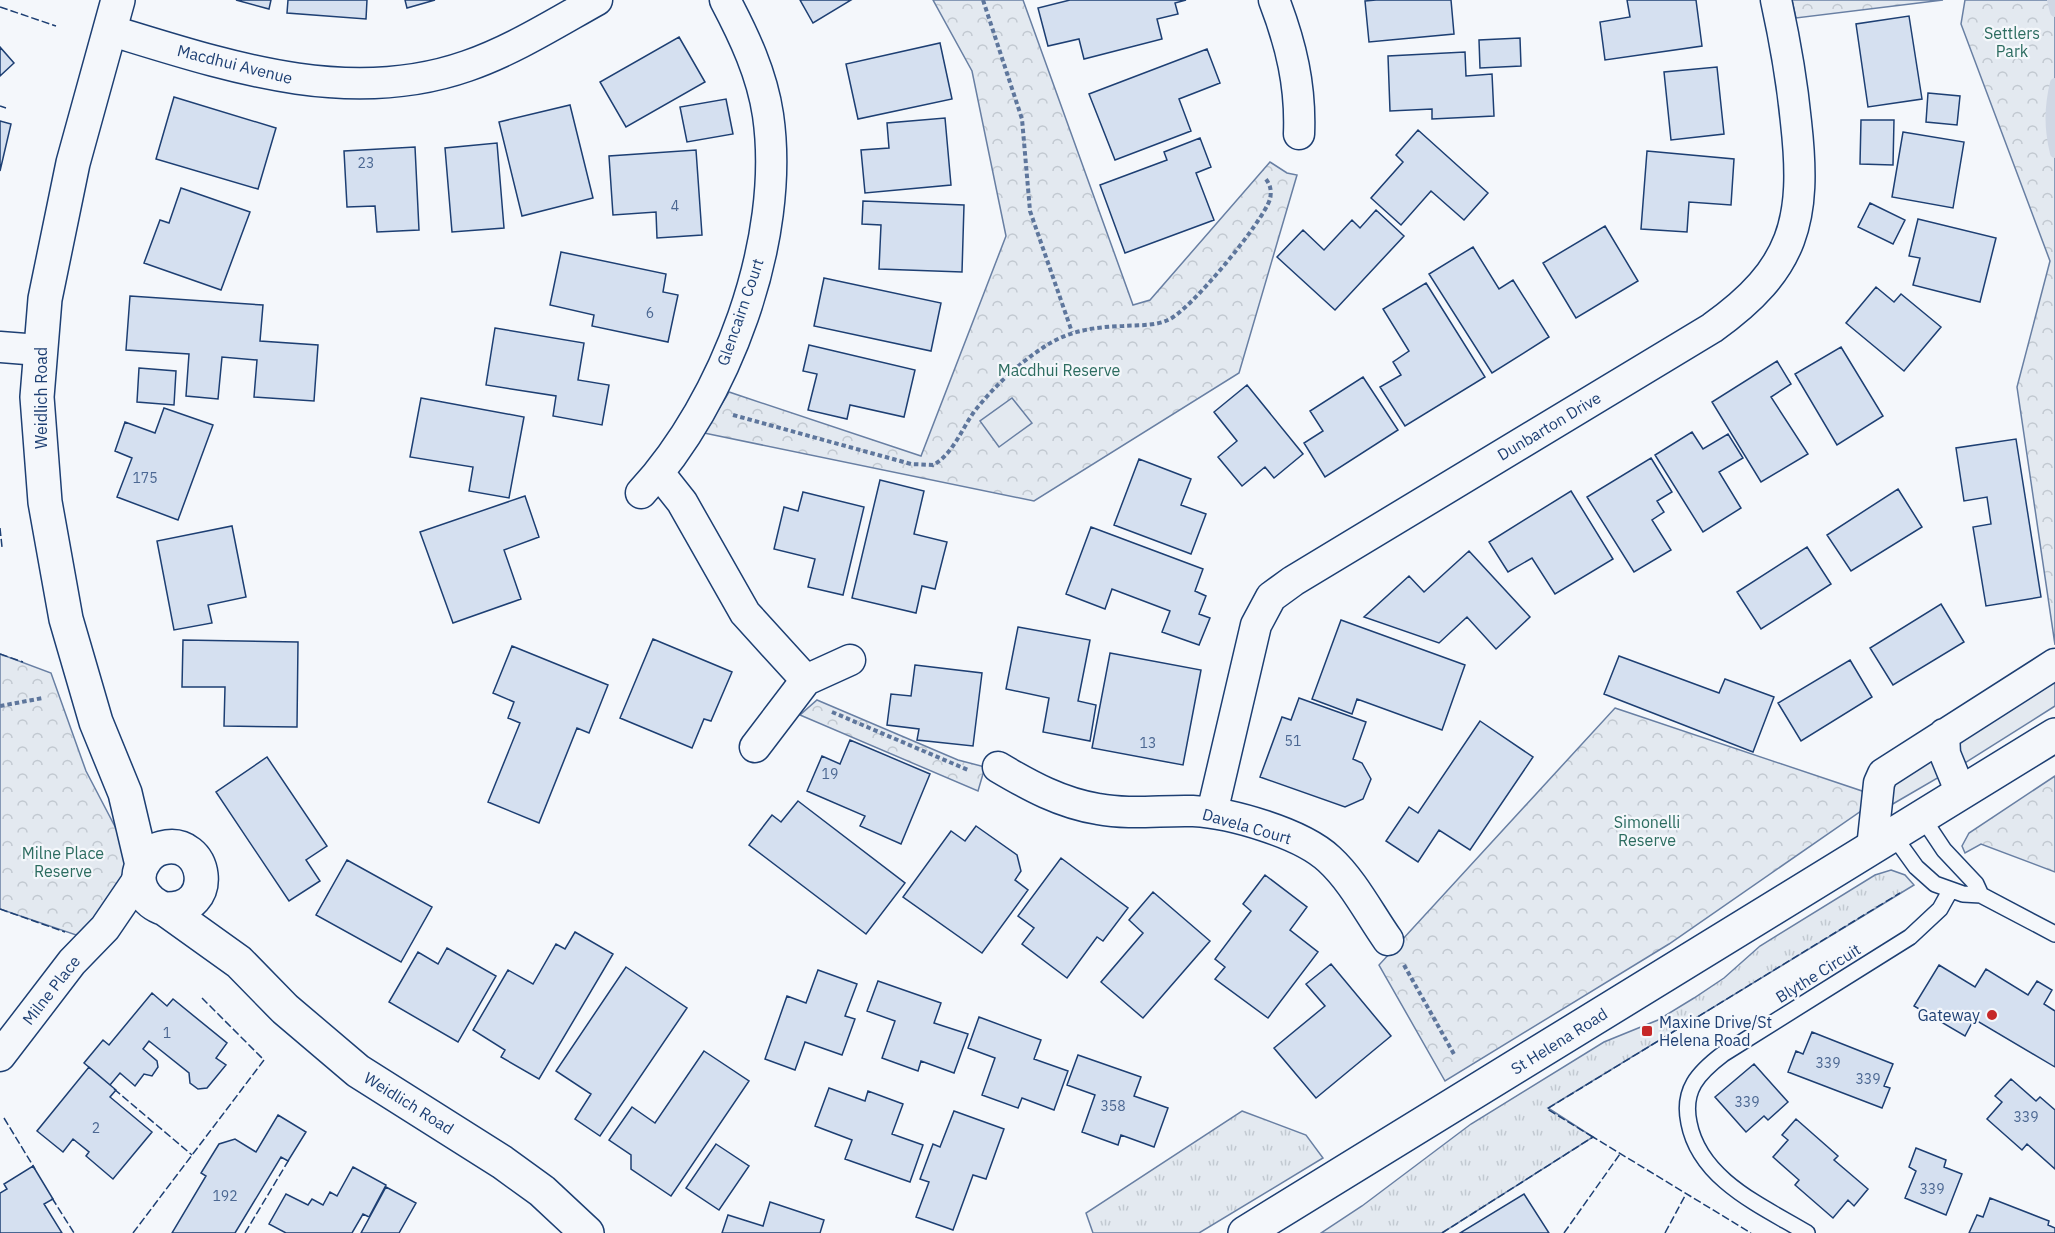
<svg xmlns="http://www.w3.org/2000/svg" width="2055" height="1233" font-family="'IBM Plex Sans',sans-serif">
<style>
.grass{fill:url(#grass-tufts);stroke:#687fa3;stroke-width:1.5}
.forest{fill:url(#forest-crowns);stroke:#687fa3;stroke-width:1.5}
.garden{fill:#e3e9f0;stroke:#687fa3;stroke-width:1.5}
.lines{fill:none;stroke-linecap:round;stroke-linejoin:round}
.stream{stroke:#cfd7e4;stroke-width:10}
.building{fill:#d5e0f0;stroke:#1d3f73;stroke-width:1.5}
.lane-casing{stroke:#1d3f73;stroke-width:18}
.street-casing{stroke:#1d3f73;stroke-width:33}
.secondary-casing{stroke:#1d3f73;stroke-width:36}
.path{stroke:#5e769c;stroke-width:4;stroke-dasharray:4.5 3;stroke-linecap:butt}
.lane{stroke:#f4f7fb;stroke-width:15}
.street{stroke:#f4f7fb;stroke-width:30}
.secondary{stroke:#f4f7fb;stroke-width:33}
.fence{stroke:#1d3f73;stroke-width:1.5;stroke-dasharray:8 3;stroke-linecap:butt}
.poi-dot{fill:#c62828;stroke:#f4f7fb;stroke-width:2}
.labels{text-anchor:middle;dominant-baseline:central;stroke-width:4.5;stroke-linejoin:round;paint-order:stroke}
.number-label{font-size:14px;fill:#4b6792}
.park-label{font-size:16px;fill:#2c6c60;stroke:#f4f7fb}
.street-label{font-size:16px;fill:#1d3f73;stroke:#f4f7fb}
.poi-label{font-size:16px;fill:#1d3f73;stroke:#f4f7fb;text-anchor:end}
</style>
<defs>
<pattern id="grass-tufts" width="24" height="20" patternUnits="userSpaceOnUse" patternTransform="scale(1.5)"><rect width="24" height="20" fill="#e3e9f0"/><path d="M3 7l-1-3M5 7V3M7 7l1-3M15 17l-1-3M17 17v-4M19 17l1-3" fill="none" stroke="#c2c9d1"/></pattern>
<pattern id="forest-crowns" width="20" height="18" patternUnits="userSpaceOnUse" patternTransform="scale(1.5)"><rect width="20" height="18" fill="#e3e9f0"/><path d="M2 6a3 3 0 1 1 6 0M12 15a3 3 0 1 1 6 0" fill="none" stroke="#c2c9d1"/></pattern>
</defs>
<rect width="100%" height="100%" fill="#f4f7fb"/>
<!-- grass -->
<path class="grass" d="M1891 870 1905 875 1914 885 1548 1108 1593 1137 1442 1233H1321L1362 1206 1471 1124 1604 1042 1658 1020 1694 998 1724 978 1760 946 1875 875Z
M1242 1111 1306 1135 1323 1158 1199 1233H1093L1086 1213Z"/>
<!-- forest -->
<path class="forest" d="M933 0H1023L1133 305 1150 300 1270 162 1287 173 1297 175 1239 373 1034 501 704 433 729 392 921 456 1006 236 972 71Z
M1792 0H1943L1796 18Z
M1965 0H2055V645L2017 387 2050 261 1961 24Z
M0 654 51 673 86 771 122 840 129 870 91 923 76 935 0 909Z
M817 700 958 760 985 767 978 791 800 715Z
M1615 708 1862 791 1866 797 1861 811 1669 944 1445 1081 1379 965Z
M2055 776V872L1981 844 1965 853 1962 846 1969 833Z"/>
<!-- garden -->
<path class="garden" d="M1012 398 1032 423 999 447 980 421Z
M2055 682V706L1960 766 1957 747 1963 740Z
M1931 757 1941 776 1891 805 1893 783Z"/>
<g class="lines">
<!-- stream -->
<path class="stream" d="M2052 0 2055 12
M2055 83C2049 108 2049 128 2055 153"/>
</g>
<!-- building -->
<path class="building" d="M236 0H271L269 9Z
M288 0H367L366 19 287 13Z
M405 0H435L407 8Z
M800 0H851L813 23Z
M1070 0H1186L1175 3 1178 14 1157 19 1162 39 1084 59 1079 39 1048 46 1038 8Z
M1376 0H1451L1454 34 1369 42 1365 1Z
M1627 0H1696L1702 46 1605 60 1600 22 1630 17Z
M1909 16 1922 99 1868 107 1856 24Z
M679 37 705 82 626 127 600 82Z
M1520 38 1521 66 1480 68 1479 40Z
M940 43 952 99 858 119 846 64Z
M0 47 14 63 0 76Z
M1207 49 1220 83 1179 99 1191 131 1115 160 1089 94Z
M1465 52 1466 76 1492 74 1494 116 1432 119V109L1390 111 1388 56Z
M1717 67 1724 134 1671 140 1664 72Z
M1928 93 1960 96 1957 125 1926 122Z
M174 97 276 128 258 189 156 159Z
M726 99 733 134 687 142 680 107Z
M570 105 593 198 522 216 499 122Z
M945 118 951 185 865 193 861 150 889 148 887 123Z
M1861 120H1894L1893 165 1860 164Z
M0 121 11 124 0 171Z
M1418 130 1488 193 1464 220 1431 191 1401 225 1371 198 1403 162 1396 155Z
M1903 132 1964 142 1953 208 1892 197Z
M1200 138 1211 167 1196 173 1214 220 1125 253 1100 185 1167 160 1164 152Z
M497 143 504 228 452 232 445 148Z
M415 147 419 230 377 232 375 206 347 207 344 151Z
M696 150 702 235 657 238 656 212 613 215 609 156Z
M1647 151 1734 159 1731 205 1689 202 1687 232 1641 229Z
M181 188 250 212 221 290 144 263 160 220 169 223Z
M863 201 964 205 962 272 879 269 881 225 862 224Z
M1870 203 1905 220 1893 244 1858 227Z
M1376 210 1404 236 1335 310 1277 257 1303 230 1324 250 1352 220 1360 228Z
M1918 219 1996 238 1980 302 1913 285 1920 258 1909 256Z
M1605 226 1638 281 1576 318 1543 263Z
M1473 247 1499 289 1513 280 1549 337 1492 373 1429 274Z
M561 252 666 274 663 292 678 295 668 342 592 326 594 315 550 305Z
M824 278 941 303 931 351 814 326Z
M1426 283 1485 377 1405 426 1380 387 1401 375 1393 362 1409 351 1383 309Z
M1876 287 1894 302 1901 294 1941 327 1904 371 1846 323Z
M130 296 263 305 260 341 318 345 314 401 254 397 257 360 222 357 218 399 186 396 189 354 126 350Z
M495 328 584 343 578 380 609 385 602 425 553 416 556 396 486 385Z
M809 345 915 370 904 417 850 405 847 419 808 410 817 374 803 371Z
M1841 347 1883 416 1837 445 1795 374Z
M1777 361 1791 384 1771 397 1808 454 1761 482 1712 402Z
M139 368 176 371 174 405 137 402Z
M1363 377 1398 430 1325 477 1304 443 1323 431 1310 411Z
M1247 385 1303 454 1274 478 1265 467 1242 486 1218 457 1237 441 1214 412Z
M421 398 524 417 509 498 469 491 473 467 410 457Z
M164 408 213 425 178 520 117 497 132 458 115 451 125 422 155 433Z
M1692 432 1703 449 1728 434 1743 458 1719 472 1741 508 1703 532 1655 455Z
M2016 439 2041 597 1986 606 1973 527 1991 524 1987 497 1964 501 1956 448Z
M1651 458 1672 492 1657 501 1664 512 1652 520 1671 550 1634 572 1587 497Z
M1139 459 1191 479 1181 505 1206 514 1191 554 1114 525Z
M880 480 924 491 914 534 947 542 935 589 922 586 916 613 852 598Z
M1898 489 1922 527 1851 571 1827 535Z
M1571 491 1613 559 1555 594 1532 558 1508 572 1489 542Z
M803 492 864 507 843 595 808 587 815 559 774 549 784 507 798 511Z
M525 496 539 537 504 550 521 599 453 623 420 532Z
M232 526 246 597 208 605 212 623 174 630 157 541Z
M1091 527 1203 569 1195 591 1206 596 1199 614 1210 618 1199 645 1162 632 1170 611 1112 589 1105 609 1066 594Z
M1807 547 1831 584 1761 629 1737 592Z
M1469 551 1530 617 1496 649 1467 617 1439 643 1364 617 1409 576 1424 592Z
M1941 604 1964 642 1893 685 1870 648Z
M1341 620 1465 665 1442 730 1357 699 1352 714 1312 699Z
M1018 627 1090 640 1078 701 1096 705 1090 741 1043 732 1049 698 1006 689Z
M653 639 732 672 711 721 704 719 692 748 620 718Z
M183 640 298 642 297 727 224 726 225 687H182Z
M512 646 608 685 589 733 577 728 539 823 488 802 520 723 508 718 514 702 493 693Z
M1110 653 1201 670 1183 765 1092 748Z
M1619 656 1719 693 1725 679 1774 697 1753 752 1604 694Z
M1850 660 1872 697 1801 741 1778 703Z
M915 665 982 673 973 746 917 740 919 729 887 725 891 694 911 696Z
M1299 698 1366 722 1353 759 1362 763 1371 779 1363 799 1345 807 1260 777 1282 717 1291 720Z
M1480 721 1533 757 1470 850 1439 830 1418 862 1386 841 1409 807 1418 813Z
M850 740 930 774 901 844 860 826 865 816 807 791 822 756 840 764Z
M267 757 327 846 306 860 320 881 289 901 216 792Z
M798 801 905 883 866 934 749 845 772 815 781 822Z
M976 826 1017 855 1021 871 1015 880 1028 890 982 953 903 897 951 831 965 841Z
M1061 858 1128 908 1103 941 1097 937 1067 978 1022 944 1034 928 1018 916Z
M347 860 432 907 401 962 316 915Z
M1265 875 1307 907 1290 930 1318 952 1268 1018 1215 979 1225 967 1215 959 1251 911 1243 904Z
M1153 892 1210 941 1143 1018 1101 982 1143 933 1129 920Z
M575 932 613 954 539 1079 501 1057 505 1050 473 1030 508 970 533 984 556 944 565 949Z
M447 948 496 976 458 1042 389 1002 418 952 438 964Z
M1331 964 1391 1036 1316 1098 1274 1048 1325 1006 1306 984Z
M1939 965 1975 987 1986 969 2028 995 2037 981 2052 990 2044 1004 2055 1011V1067L1974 1019 1965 1036 1914 1006Z
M626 967 687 1008 600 1136 575 1119 591 1094 556 1071Z
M818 970 857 984 845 1016 855 1019 842 1055 805 1042 795 1070 765 1059 787 996 806 1003Z
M878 981 941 1003 934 1023 968 1034 954 1073 921 1061 918 1071 882 1058 895 1021 867 1011Z
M152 993 167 1006 173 999 227 1043 216 1058 226 1065 207 1088 198 1089 190 1083 189 1073 149 1041 143 1049 157 1061 158 1067 152 1076 144 1074 135 1086 120 1073 110 1085 84 1063 103 1040 109 1045Z
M979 1017 1041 1040 1034 1059 1068 1071 1054 1110 1022 1098 1018 1108 982 1095 995 1058 968 1048Z
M1812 1032 1893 1064 1884 1086 1890 1088 1882 1108 1788 1072 1796 1051 1803 1054Z
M704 1051 749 1081 671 1196 631 1169V1155L609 1140 632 1107 655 1123Z
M1078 1055 1141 1077 1134 1096 1168 1108 1154 1147 1121 1135 1118 1145 1082 1132 1095 1095 1067 1085Z
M1754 1064 1788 1102 1768 1120 1764 1116 1746 1132 1715 1097Z
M89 1067 116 1090 110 1097 152 1132 113 1179 86 1156 89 1152 73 1139 63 1152 37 1131Z
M2011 1079 2036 1101 2040 1097 2055 1110V1169L2027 1144 2022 1150 1987 1119 2002 1102 1995 1096Z
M829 1088 865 1101 868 1091 903 1104 892 1134 923 1145 910 1182 845 1159 852 1140 815 1126Z
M954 1111 1004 1129 986 1179 973 1175 953 1230 916 1217 929 1182 920 1179 933 1144 940 1147Z
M278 1115 306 1132 288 1161 281 1157 235 1233H172L206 1176 201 1173 219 1144 235 1139 256 1152Z
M1796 1119 1838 1156 1834 1160 1868 1189 1854 1206 1848 1200 1833 1218 1795 1185 1799 1180 1773 1157 1788 1140 1782 1135Z
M716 1144 749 1166 719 1210 686 1188Z
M1916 1148 1946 1160 1944 1167 1962 1174 1946 1215 1905 1198 1916 1171 1909 1167Z
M33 1166 53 1199 44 1204 62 1233H0V1193L7 1189 4 1184Z
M353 1167 386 1185 369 1217 363 1214 352 1233H286L269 1224 286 1194 308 1205 312 1199 323 1205 330 1192 337 1196Z
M386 1187 416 1203 399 1233H361Z
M1524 1194 1549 1233H1460Z
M1990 1198 2049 1221 2048 1225 2055 1228V1233H1969L1977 1215 1983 1217Z
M770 1202 824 1220 820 1233H722L728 1215 763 1226Z"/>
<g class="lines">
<defs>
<path id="lane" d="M1922 817 1944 850 1976 884 1981 895
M1893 835 1916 867 1935 884 1963 894 1981 895 2055 934
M1807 1233C1762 1206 1700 1180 1689 1123 1682 1090 1698 1073 1723 1054L1910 937 1940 909 1950 891"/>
<path id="street" d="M1274 0C1291 44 1301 86 1299 134
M109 30C224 65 347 108 467 66 513 50 554 24 597 0
M0 347 39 350
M659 473 682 502 745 613 806 680 850 660
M641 493C726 401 786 240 768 115 762 74 744 36 725 0
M1944 734 1945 754 1961 793
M755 747 806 680
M998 767C1030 786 1061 803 1098 809 1130 815 1161 810 1193 811 1231 813 1301 833 1329 859 1353 881 1369 913 1388 940
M1212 813 1256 625 1271 597 1293 581 1712 328C1795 269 1807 220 1796 122 1792 81 1785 41 1776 0
M1872 848 1879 783 1883 774 2055 664
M0 1056 72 962 105 928 139 878"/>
<path id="secondary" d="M118 0 73 163 45 299 37 397 45 502 66 619 96 722 125 793 142 865
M165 909C220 911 207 836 162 848 154 850 148 855 144 862 131 881 145 903 165 909L239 962 285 1009 358 1071 502 1162 542 1191 587 1233
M1245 1233 2055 735"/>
</defs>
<!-- lane casing -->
<use href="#lane" class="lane-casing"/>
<!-- street casing -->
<use href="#street" class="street-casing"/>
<!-- secondary casing -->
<use href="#secondary" class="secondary-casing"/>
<!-- path -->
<path class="path" d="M983 0 1022 119 1030 211 1072 332
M733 415 911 464 933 465C954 454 963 425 977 408 996 385 1017 365 1041 349 1066 331 1093 327 1123 326 1138 325 1155 326 1168 320 1190 311 1263 222 1270 199 1272 190 1270 184 1265 178
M0 706 43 698
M832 712 968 770
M1404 965 1455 1056"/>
<!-- lane -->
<use href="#lane" class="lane"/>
<!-- street -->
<use href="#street" class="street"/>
<!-- secondary -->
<use href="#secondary" class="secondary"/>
<!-- fence -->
<path class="fence" d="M0 7 56 26
M0 106 6 108
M0 528 2 547H0
M0 654 23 662
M0 909 65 932
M114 1089 192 1155
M4 1118 35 1169
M1593 1137 1547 1109 1900 893
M52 1198 74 1233
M133 1233 264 1060 202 998
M245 1233 290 1158
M1442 1233 1593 1137 1751 1233
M1564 1233 1620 1154
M1665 1233 1686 1194"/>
</g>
<!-- markers -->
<g class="poi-dot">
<circle cx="1992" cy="1015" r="6"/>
<rect x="1641" y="1025" width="12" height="12" rx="3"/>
</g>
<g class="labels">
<!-- number labels -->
<g class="number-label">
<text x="366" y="163">23</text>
<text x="675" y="206">4</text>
<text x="650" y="313">6</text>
<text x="145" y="478">175</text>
<text x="1293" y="741">51</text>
<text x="1148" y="743">13</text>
<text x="830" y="774">19</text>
<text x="167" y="1033">1</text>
<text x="1828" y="1063">339</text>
<text x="1868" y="1079">339</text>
<text x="1747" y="1102">339</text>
<text x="1113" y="1106">358</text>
<text x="2026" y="1117">339</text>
<text x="96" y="1128">2</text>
<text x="1932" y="1189">339</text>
<text x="225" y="1196">192</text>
</g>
<!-- park labels -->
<g class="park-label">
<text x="2012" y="33">Settlers<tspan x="2012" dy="18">Park</tspan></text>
<text x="1059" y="370">Macdhui Reserve</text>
<text x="1647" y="822">Simonelli<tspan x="1647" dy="18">Reserve</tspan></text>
<text x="63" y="853">Milne Place<tspan x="63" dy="18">Reserve</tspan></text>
</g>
<!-- street labels -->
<g class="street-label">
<text transform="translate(235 64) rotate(14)">Macdhui Avenue</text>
<text transform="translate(740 312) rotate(-71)">Glencairn Court</text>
<text transform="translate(41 398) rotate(-90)">Weidlich Road</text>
<text transform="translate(1549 426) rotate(-31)">Dunbarton Drive</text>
<text transform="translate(1247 826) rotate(16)">Davela Court</text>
<text transform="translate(1818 973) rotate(-32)">Blythe Circuit</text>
<text transform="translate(51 990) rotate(-52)">Milne Place</text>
<text transform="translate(1559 1041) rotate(-32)">St Helena Road</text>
<text transform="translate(409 1103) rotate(32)">Weidlich Road</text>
</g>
<!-- poi labels -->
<g class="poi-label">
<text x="1980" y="1015">Gateway</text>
<text x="1659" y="1022" text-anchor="start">Maxine Drive/St<tspan x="1659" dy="18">Helena Road</tspan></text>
</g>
</g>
</svg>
